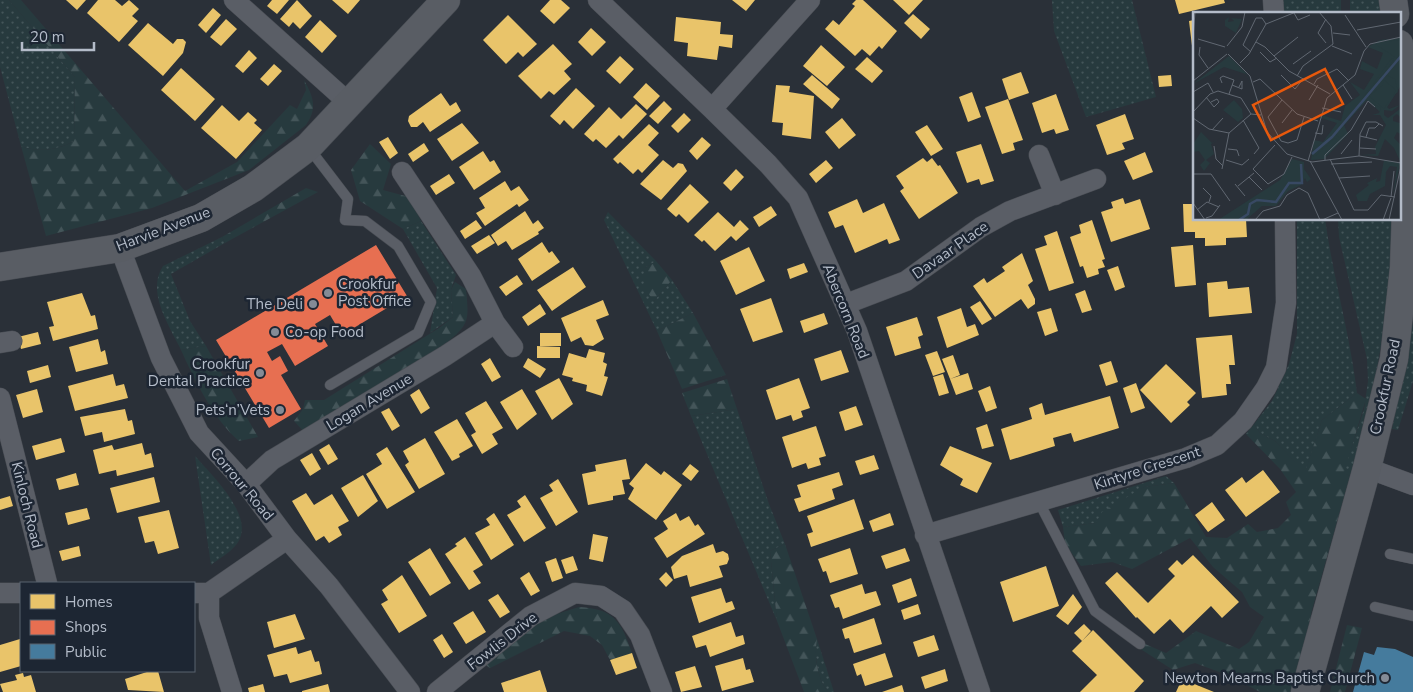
<svg xmlns="http://www.w3.org/2000/svg" width="1413" height="692" font-family="'Nunito Sans',sans-serif">
<style>
.grass{fill:url(#grass-dots)}
.forest{fill:url(#forest-firs)}
.homes{fill:#e9c46a}
.shops{fill:#e76f51}
.public{fill:#457b9d}
.lines{fill:none;stroke-linecap:round;stroke-linejoin:round}
.lane-casing{stroke:#484c53;stroke-width:11}
.street-casing{stroke:#484c53;stroke-width:21}
.secondary-casing{stroke:#484c53;stroke-width:29}
.lane{stroke:#5a5e66;stroke-width:10}
.street{stroke:#5a5e66;stroke-width:20}
.secondary{stroke:#595d64;stroke-width:28}
.poi-dot{fill:#848b96;stroke:#1d2633;stroke-width:2}
.labels{text-anchor:middle;dominant-baseline:central;stroke-width:5;stroke-linejoin:round;paint-order:stroke}
.street-label{font-size:15px;fill:#b4bcc9;stroke:#1d2633}
.poi-label{font-size:15px;fill:#b4bcc9;stroke:#1d2633;text-anchor:end}
.inset-river{fill:none;stroke:#384963;stroke-width:2.5}
.inset-road{fill:none;stroke:#616872;stroke-width:1}
.view{fill:#e8590c;fill-opacity:0.15;stroke:#e8590c;stroke-width:2.5}
.inset-edge{fill:none;stroke:#b4bcc9;stroke-width:2.5}
</style>
<defs>
<pattern id="grass-dots" width="8" height="8" patternUnits="userSpaceOnUse" patternTransform="scale(1.25)"><rect width="8" height="8" fill="#273a3e"/><path d="M2 2h.1M6 6h.1" fill="none" stroke="#445559" stroke-width="1.8" stroke-linecap="round"/></pattern>
<pattern id="forest-firs" width="22" height="20" patternUnits="userSpaceOnUse" patternTransform="scale(1.25)"><rect width="22" height="20" fill="#273a3e"/><path d="M5 1l3.5 6h-7zM16 11l3.5 6h-7z" fill="#445559"/></pattern>
</defs>
<rect width="100%" height="100%" fill="#2a3038"/>
<!-- grass -->
<path class="grass" d="M0 0H9L75 77 74 141C58 150 39 153 21 146L0 67Z
M1052 0H1132L1156 97 1086 117 1054 31Z
M1278 0H1341V14H1281Z
M1350 0H1379L1381 14H1350Z
M608 212 656 261 645 268 654 301 672 280 693 313 657 331 604 220Z
M1297 219H1325C1333 277 1350 334 1357 393L1322 420 1305 473 1275 441 1260 433 1254 424 1272 401 1289 364 1297 334Z
M1338 219H1393C1391 306 1376 393 1350 476L1343 473 1364 409 1368 381 1367 359 1339 237Z
M421 221 456 275 451 290 453 317 430 333 437 288 403 229Z
M222 237 225 243 171 274 190 321 206 346 181 350C169 325 146 292 163 266Z
M1413 322V381L1398 430 1392 429Z
M737 409 769 504 785 544 770 551 777 621 691 416Z
M195 456C211 474 248 510 241 535 238 549 221 557 211 565Z
M1166 476 1174 483 1144 487 1096 523 1063 527 1058 510Z
M817 639 834 692H828C817 678 814 656 817 639Z"/>
<!-- forest -->
<path class="forest" d="M9 0H21L185 191 237 162 290 105 297 109 306 90 304 80C313 96 318 108 306 125L249 170 152 208 46 236 21 146C39 153 58 150 74 141L75 77Z
M370 144 391 164 383 190 409 197 421 221 403 229 360 201 351 170Z
M306 188 318 192 225 243 222 237Z
M656 261 672 280 654 301 644 288 645 268Z
M455 282 466 289C469 320 470 324 445 344L305 433 294 421 303 409 305 400H324L439 328 453 317 451 290Z
M693 313 726 375 682 389 657 331Z
M206 346 258 437 239 441C214 420 194 379 181 350Z
M727 379 737 409 691 416 682 393Z
M1357 393 1366 399 1344 473 1350 476 1312 610 1294 692H1260L1230 676 1195 663 1173 670 1139 648 1145 644 1166 653 1196 631 1239 649 1249 642 1264 617 1250 607 1242 592 1213 567 1190 538 1132 569 1112 562 1081 566 1065 544 1063 527 1096 523 1102 512 1144 487 1174 483 1206 537 1227 538 1248 524 1257 532 1278 528 1291 515 1286 502 1296 492 1280 469 1246 434 1254 424 1260 433 1275 441 1305 472 1322 420Z
M785 544 817 639C814 656 817 678 828 692H804L777 621 770 551Z
M579 607C614 609 621 621 632 653L610 660 602 645 590 636 564 631 490 668 484 664 547 617Z
M1347 625 1362 628 1345 692H1330Z"/>
<!-- homes -->
<path class="homes" d="M66 0H86L77 10Z
M98 0H115L122 6 129 0 139 9 132 16 138 21 119 42 87 13Z
M272 0H289L277 14 267 6Z
M297 0 312 16 300 29 293 22 289 27 280 19Z
M332 0H360L348 14Z
M550 0H561L570 8 554 24 540 11Z
M732 0H755L746 11Z
M856 0H863L897 31 882 49 879 46 870 56 862 49 855 56 825 29 833 20 839 25 855 6 852 4Z
M893 0H923L909 15Z
M1175 0H1224L1225 3 1179 14Z
M213 8 221 15 206 33 198 25Z
M913 14 930 29 921 39 904 23Z
M508 15 537 44 523 57 518 52 506 64 483 40Z
M676 17 721 22 720 34 733 35 732 48 719 46 717 60 687 56 688 43 674 41Z
M226 19 237 29 221 46 210 37Z
M320 20 337 36 322 53 305 37Z
M1194 20V54H1193L1189 21Z
M148 23 173 44 177 39H183L186 42 183 53 163 76 128 45Z
M591 28 606 42 592 56 578 42Z
M553 44 572 64 564 71 571 79 554 95 549 91 541 99 518 76Z
M821 45 845 67 827 86 803 66Z
M249 50 257 58 243 73 235 66Z
M620 56 634 69 620 84 606 71Z
M867 57 883 71 872 83 855 69Z
M274 64 282 71 268 86 260 79Z
M181 68 215 99 195 121 161 90Z
M1021 72 1029 93 1009 100 1002 79Z
M812 75 840 99 832 109 803 84Z
M1171 75 1172 86 1159 87 1158 76Z
M646 83 660 96 647 110 633 97Z
M776 85 790 86 789 92 814 96 811 139 782 135 783 123 772 122Z
M576 88 595 106 573 129 564 120 560 125 550 116Z
M972 92 981 117 968 122 959 97Z
M441 93 450 106 456 102 461 111 430 132 423 122 417 127H411L408 121 409 116Z
M1056 94 1069 130 1056 134 1054 129 1042 133 1032 103Z
M1008 99 1023 140 1013 143 1015 150 1002 154 985 107Z
M664 101 672 109 658 124 649 116Z
M636 104 647 114 623 139 619 135 606 148 596 139 593 142 584 134 609 107 621 119Z
M222 105 239 121 248 112 257 120 254 123 262 130 236 159 201 128Z
M684 113 691 120 678 133 671 126Z
M1125 114 1134 139 1122 143 1125 149 1107 155 1096 125Z
M842 118 856 135 839 149 825 132Z
M462 123 479 143 452 161 437 139Z
M649 124 659 133 648 145 659 155 642 173 638 169 633 174 620 162 618 164 613 159Z
M927 125 943 149 931 156 915 132Z
M388 137 398 153 390 159 379 142Z
M702 137 711 145 697 160 689 151Z
M424 143 429 151 413 162 408 154Z
M981 144 994 181 981 185 979 179 967 183 956 152Z
M483 151 490 162 494 160 501 172 474 190 459 167Z
M1145 152 1153 172 1133 180 1124 161Z
M923 158 927 162 932 158 938 166 940 165 958 193 919 219 900 191 904 188 896 176Z
M663 160 673 168 678 163 683 164 687 171 661 200 640 184Z
M826 160 833 168 816 183 809 174Z
M736 169 744 177 731 191 723 183Z
M449 174 455 183 436 195 430 186Z
M505 181 511 191 519 186 529 200 519 207 517 204 485 226 476 213 485 208 479 198Z
M690 184 709 202 688 223 679 214 676 217 667 209Z
M1123 198 1125 204 1140 199 1150 229 1111 242 1101 212 1113 208 1111 202Z
M857 199 863 213 884 203 900 240 889 244 887 239 855 253 843 225 835 228 828 212Z
M1183 204H1194V219H1246L1247 237 1226 238V245L1205 246V238H1195V232H1184Z
M771 206 777 215 759 227 753 217Z
M525 211 533 224 538 220 544 228 538 232 539 234 512 250 506 241 498 246 491 235Z
M718 212 734 227 740 220 749 229 736 241 731 236 715 251 704 240 702 242 694 235Z
M476 220 482 228 465 239 460 231Z
M1092 220 1105 259 1102 260 1105 267 1098 269 1099 274 1087 278 1083 266 1080 267 1070 237 1081 233 1079 225Z
M1057 231 1074 283 1049 291 1035 249 1047 245 1044 236Z
M489 235 495 243 477 254 471 246Z
M542 242 549 253 552 251 560 262 532 281 518 259Z
M1193 245 1196 285 1175 287 1171 247Z
M749 247 765 281 736 295 720 261Z
M1022 253 1033 281 1028 285 1035 299V304L1028 309 1021 299 995 317 973 286 984 278 987 283 1005 271 1002 267Z
M804 263 808 272 790 279 787 269Z
M1118 266 1125 287 1115 291 1107 270Z
M573 267 586 287 552 311 537 290Z
M517 275 523 284 506 296 499 287Z
M1227 281 1228 289 1249 287 1252 313 1209 317 1207 283Z
M1085 290 1092 310 1082 313 1075 294Z
M82 293 91 316 95 315 98 329 53 341 49 327 54 326 47 302Z
M771 298 783 332 753 342 740 309Z
M603 300 609 315 596 320 604 339 593 346 585 345 581 337 571 342 561 318Z
M980 301 992 319 982 325 970 307Z
M540 304 546 314 528 326 522 317Z
M961 308 967 327 975 324 979 335 947 348 937 317Z
M1051 308 1058 331 1045 336 1037 312Z
M824 313 828 324 804 333 800 321Z
M917 317 923 335 918 337 921 348 895 356 886 327Z
M38 332 41 344 21 349 18 337Z
M540 333H561V346H540Z
M1232 335 1235 365H1229L1231 384H1226L1227 395 1202 398 1196 338Z
M98 339 101 352 105 350 108 364 76 372 69 347Z
M537 346 560 347V358H537Z
M589 349 605 353 603 362 607 364 604 376 608 377 602 396 586 391 587 385 572 381 573 378 562 375 569 353 586 358Z
M841 350 849 372 821 381 814 359Z
M937 351 945 372 933 376 925 355Z
M953 355 960 375 950 379 942 359Z
M490 358 501 377 492 382 481 364Z
M528 358 546 369 540 378 523 367Z
M1111 361 1118 382 1106 386 1099 365Z
M1166 364 1196 393 1187 402 1190 405 1171 423 1140 390Z
M48 365 51 377 30 383 27 371Z
M968 373 973 389 956 395 950 379Z
M113 374 116 386 124 384 128 398 75 411 68 386Z
M943 374 949 393 939 396 933 377Z
M559 378 573 404 552 420 535 391Z
M799 378 810 408 801 411 803 417 793 421 791 415 776 420 766 390Z
M1136 383 1145 408 1131 413 1123 388Z
M990 386 997 408 986 412 978 391Z
M37 389 43 412 23 418 16 395Z
M419 389 430 408 421 414 410 395Z
M522 389 537 414 517 430 500 402Z
M1110 396 1119 428 1074 442 1071 433 1053 438 1055 446 1010 460 1001 429 1032 419 1029 408 1042 403 1045 415Z
M486 401 503 428 492 434 498 444 482 454 471 435 476 432 465 413Z
M856 406 863 425 845 431 839 412Z
M389 408 400 426 392 431 381 412Z
M125 409 128 421 132 420 135 434 104 442 102 432 85 436 80 417Z
M457 419 473 446 459 454 460 457 452 461 434 432Z
M987 424 994 446 982 449 976 428Z
M816 426 826 456 819 458 821 465 808 469 806 463 792 468 782 437Z
M61 438 65 452 36 460 32 446Z
M425 438 445 474 419 489 405 465 409 462 403 451Z
M142 443 145 455 151 453 154 467 117 476 116 470 99 474 93 450 112 445 114 450Z
M329 444 338 459 328 465 319 450Z
M950 446 992 463 977 493 960 485 963 479 940 465Z
M387 447 415 492 387 509 366 474 382 464 376 454Z
M312 453 321 469 310 476 300 460Z
M874 455 879 469 860 475 855 461Z
M626 459 630 479 622 480 625 494 613 496V500L588 505 582 474 596 471 595 465Z
M646 463 661 475 664 471 682 485 656 520 628 499 634 488 629 484Z
M690 464 699 471 691 481 682 474Z
M1263 470 1280 492 1246 517 1225 490 1242 477 1246 483Z
M839 472 843 485 832 489 835 499 799 512 794 499 801 497 797 485Z
M76 473 79 485 59 490 56 479Z
M363 475 378 501 358 517 341 488Z
M154 477 160 502 117 513 110 488Z
M558 479 578 512 556 526 540 498 553 491 549 485Z
M306 493 314 505 332 494 349 521 338 527 342 535 329 543 324 536 316 541 292 501Z
M525 495 546 528 524 542 507 515 521 507 517 501Z
M10 496 13 506 0 510V499Z
M854 499 864 529 811 547 807 534 813 532 807 516Z
M1212 502 1225 520 1208 532 1195 515Z
M87 508 90 519 68 525 65 513Z
M169 510 179 548 158 554 154 541 145 543 138 517Z
M494 513 514 545 491 560 475 533 490 525 486 519Z
M676 513 680 521 689 516 695 526 698 524 705 534 667 558 654 538 668 529 663 521Z
M890 513 894 525 873 532 869 521Z
M593 534 608 537 603 562 589 559Z
M465 537 483 565 473 571 481 583 469 590 445 554 457 546 455 544Z
M713 544 716 553 723 551 728 554 729 559 727 564 719 566 723 577 690 587 687 575 674 579 671 567 682 556Z
M79 546 81 556 62 561 59 551Z
M430 548 451 583 430 596 408 562Z
M850 548 858 574 830 583 826 571 823 572 818 559Z
M905 548 910 561 886 569 881 556Z
M1193 555 1239 602 1222 618 1211 606 1183 633 1170 619 1154 634 1137 617 1136 618 1105 583 1117 572 1148 603 1175 576 1168 569 1177 560 1182 565Z
M573 556 578 570 566 574 561 560Z
M556 558 563 578 552 582 545 562Z
M1046 566 1059 606 1013 622 1000 582Z
M529 572 540 591 531 596 520 578Z
M666 572 673 580 666 587 659 579Z
M402 575 427 616 399 633 381 604 388 600 382 590Z
M911 578 917 596 898 603 892 585Z
M862 584 865 594 876 591 881 605 843 619 839 607 835 608 830 595Z
M721 588 726 603 732 601 735 609 699 623 691 597Z
M498 594 510 612 500 618 488 600Z
M1073 594 1082 607 1068 625 1056 616Z
M918 604 921 614 904 620 901 610Z
M473 611 486 632 466 644 453 623Z
M295 614 305 639 274 648 267 622Z
M874 618 882 644 854 653 849 638 845 639 842 629Z
M731 622 736 637 743 635 745 644 710 657 706 645 696 648 692 636Z
M1084 624 1091 631 1082 641 1074 633Z
M1093 630 1144 681 1134 692H1080L1097 675 1072 651Z
M442 634 453 652 444 658 433 640Z
M934 635 939 650 918 657 913 642Z
M20 639 21 666 0 672V645Z
M296 647 298 654 311 650 315 662 319 661 322 674 290 683 287 674 274 677 267 655Z
M632 653 637 668 616 675 610 660Z
M885 653 893 677 865 686 861 674 857 676 853 664Z
M743 658 746 670 750 669 754 682 722 691 715 666Z
M695 666 702 687 681 692 675 672Z
M945 669 948 681 925 689 921 677Z
M540 670 547 692H504L501 683Z
M150 671H158L164 692 128 690 125 679Z
M23 673 24 677 31 675 36 692H3L0 684 17 680 15 675Z
M1182 679 1214 692H1176Z
M263 684 265 692H249L248 688Z
M328 684 330 692H302V691Z
M902 685 904 692H882Z"/>
<!-- shops -->
<path class="shops" d="M376 245 407 296 342 335 330 315 315 324 328 346 295 366 282 344 267 352 272 361 280 356 288 371 281 375 301 409 269 428 216 340Z"/>
<!-- public -->
<path class="public" d="M1377 647 1395 649 1413 657V692H1353L1364 652 1374 655Z"/>
<g class="lines">
<defs>
<path id="lane" d="M309 148 348 199 345 220 365 221 398 246 431 302 418 333 330 385
M1039 502 1095 611 1140 644
M1390 554 1413 559
M1375 607 1413 616"/>
<path id="street" d="M234 0 350 104
M598 0 712 109 768 164 798 198 857 331 980 692
M1273 0 1274 14
M712 109 810 0
M1039 155 1055 195
M402 172 471 276 495 323 513 347
M120 248 161 358 199 433 246 484 287 539 329 586 410 692
M846 304 906 281 981 227 1010 211 1096 179
M0 343 12 341
M0 398 47 583
M1367 468 1413 485
M246 484 272 460 445 356 495 323
M925 535 1186 458 1217 445 1243 421 1266 388 1276 368 1286 303 1285 219
M0 593H21
M194 593H209L287 539
M209 593V618L232 692
M437 692 531 616 575 593 601 596 623 610 640 635 662 692"/>
<path id="secondary" d="M1393 0 1395 14
M0 267 120 248 201 218 253 188 308 147 446 0
M1305 692 1367 468 1394 359 1404 268 1408 153 1407 118 1399 44"/>
</defs>
<!-- lane casing -->
<use href="#lane" class="lane-casing"/>
<!-- street casing -->
<use href="#street" class="street-casing"/>
<!-- secondary casing -->
<use href="#secondary" class="secondary-casing"/>
<!-- lane -->
<use href="#lane" class="lane"/>
<!-- street -->
<use href="#street" class="street"/>
<!-- secondary -->
<use href="#secondary" class="secondary"/>
</g>
<!-- markers -->
<g class="poi-dot">
<circle cx="328" cy="293" r="5"/>
<circle cx="313" cy="304" r="5"/>
<circle cx="275" cy="332" r="5"/>
<circle cx="260" cy="373" r="5"/>
<circle cx="280" cy="410" r="5"/>
<circle cx="1385" cy="678" r="5"/>
</g>
<g class="labels">
<!-- street labels -->
<g class="street-label">
<text transform="translate(163 229) rotate(-21)">Harvie Avenue</text>
<text transform="translate(950 250) rotate(-35)">Davaar Place</text>
<text transform="translate(846 311) rotate(68)">Abercorn Road</text>
<text transform="translate(1385 387) rotate(-78)">Crookfur Road</text>
<text transform="translate(369 402) rotate(-31)">Logan Avenue</text>
<text transform="translate(1147 468) rotate(-18)">Kintyre Crescent</text>
<text transform="translate(242 484) rotate(50)">Corrour Road</text>
<text transform="translate(27 505) rotate(76)">Kinloch Road</text>
<text transform="translate(502 641) rotate(-38)">Fowlis Drive</text>
</g>
<!-- poi labels -->
<g class="poi-label">
<text x="338" y="284" text-anchor="start">Crookfur<tspan x="338" dy="17">Post Office</tspan></text>
<text x="303" y="304">The Deli</text>
<text x="285" y="332" text-anchor="start">Co-op Food</text>
<text x="250" y="364">Crookfur<tspan x="250" dy="17">Dental Practice</tspan></text>
<text x="270" y="410">Pets‘n’Vets</text>
<text x="1375" y="678">Newton Mearns Baptist Church</text>
</g>
</g>
<!-- overview -->
<g transform="translate(1193 12)">
<rect width="208" height="208" fill="#2a3038"/>
<path d="M36 5 35 10 41 9 38 6 49 7 43 21 32 14V8ZM207 26V75L193 97 187 100 174 88 151 113 155 122 131 147 118 148 121 128 130 130 144 111 128 106 129 103 148 109 152 94 167 83 157 70 171 78 181 62 167 57 169 49 184 57 190 41 175 35 187 28ZM36 44 53 61 61 79 53 62 31 55 0 72ZM41 88 49 97 50 106 45 110 30 98ZM8 120 19 131 29 125 18 132 21 142 13 148 17 151 11 159 7 153 12 148 6 139 0 140V132Z" fill="#273a3e"/>
<path d="M207 28V44L203 46 181 31ZM199 46 201 47 192 60 169 87ZM193 63 202 67 205 80 200 84 203 78 191 68 189 74 176 84 191 97 196 89 194 95 196 97 207 93 199 99 191 98V103L195 106 207 97V105L204 102 200 105V109L207 111V122L204 120 201 126 207 132V149L201 136 192 127 185 144 168 143 183 142 182 135 193 113 187 103H179L186 101 188 96 174 88 143 122 146 126 154 121 147 129 142 126 121 145 118 141 143 120ZM99 147 111 150V157L118 167 114 170 112 166 108 173 95 179 83 194H69L54 207 25 208 87 168ZM191 148 207 151 200 184 204 155 197 154 193 160 192 174 177 182 174 189H165L163 183 176 173 174 171 184 166 183 170 187 169Z" fill="#273a3e"/>
<path class="inset-river" d="M119 142 139 125 208 44M46 208 55 202 57 192 64 188 83 190 96 171H109L108 152"/>
<path class="inset-road" d="M101 1 105 8 117 3M152 3 173 35M164 18 208 10M140 21 157 23M0 26 2 0M5 27 32 35M63 30 72 35 96 59 137 82M133 31 125 21 133 7M34 34 49 15 52 0M139 34 159 42M7 35 6 43 15 56M58 40 50 33 63 6H69L73 12M67 40 77 50 84 46M35 42 57 64 74 120 94 142 119 150 166 144 208 151M81 44 105 25M47 51 56 42 73 12 103 0M100 52 118 39M88 63 102 77 110 67M104 64 110 54 140 32 138 14 126 0M0 69 34 42M60 70 67 67 104 102 125 109M29 71 27 66 30 64 41 68 36 82M121 72 124 67 144 57 156 69M39 73 49 77V69L46 75M150 73 159 87M0 80 15 71 20 80M13 85 21 95 26 90 24 87 18 90M89 88 75 105 88 129 95 131 104 128 111 105M116 88 125 73M129 96 148 100M0 100 17 82 25 79 48 86 58 102 68 103M0 106 16 117 36 121M50 108 66 136 61 142M89 111 99 98M19 118 30 106M122 121 129 122 130 113M167 124 184 128M173 125 176 116H182L186 112M82 133 60 157 75 172 91 162 99 145M21 134 23 147 30 154M167 136 183 137M35 137 44 138 46 144M148 142 159 128M166 144 167 122 173 110H183L190 114M137 147 161 198H175L188 183 202 185M33 148 49 153 56 147M132 148V143L158 118 175 89 182 95M115 149 134 86 162 63 171 39 177 32 208 25M117 149 149 208M138 152 179 150M29 157 36 121 58 102M0 162H18L37 189M56 165 69 178M146 166 177 164M42 172 52 184M45 174 61 161M10 176 18 184 16 190M198 185 201 159M0 191 12 208M4 198 14 190 26 195M13 206 19 204 27 193M62 208 70 199 87 194 94 183 106 176 115 181 127 208M129 208 145 201M190 208 198 186M196 208 208 154"/>
<path class="view" d="M132 57 150 92 78 128 60 93Z"/>
<rect width="208" height="208" class="inset-edge"/>
</g>
<!-- legend -->
<rect x="20" y="582" width="175" height="90" fill="#1d2633" stroke="#59626f"/>
<rect x="30" y="594" width="25" height="15" fill="#e9c46a" stroke="#59626f"/>
<text x="65" y="607" font-size="15" fill="#b4bcc9">Homes</text>
<rect x="30" y="620" width="25" height="15" fill="#e76f51" stroke="#59626f"/>
<text x="65" y="632" font-size="15" fill="#b4bcc9">Shops</text>
<rect x="30" y="644" width="25" height="15" fill="#457b9d" stroke="#59626f"/>
<text x="65" y="657" font-size="15" fill="#b4bcc9">Public</text>
<!-- scale -->
<path d="M22 42v8h72v-8" fill="none" stroke="#b4bcc9" stroke-width="2.5"/>
<text x="30" y="42" font-size="15" fill="#b4bcc9" stroke="#1d2633" stroke-width="4" paint-order="stroke">20 m</text>
</svg>
